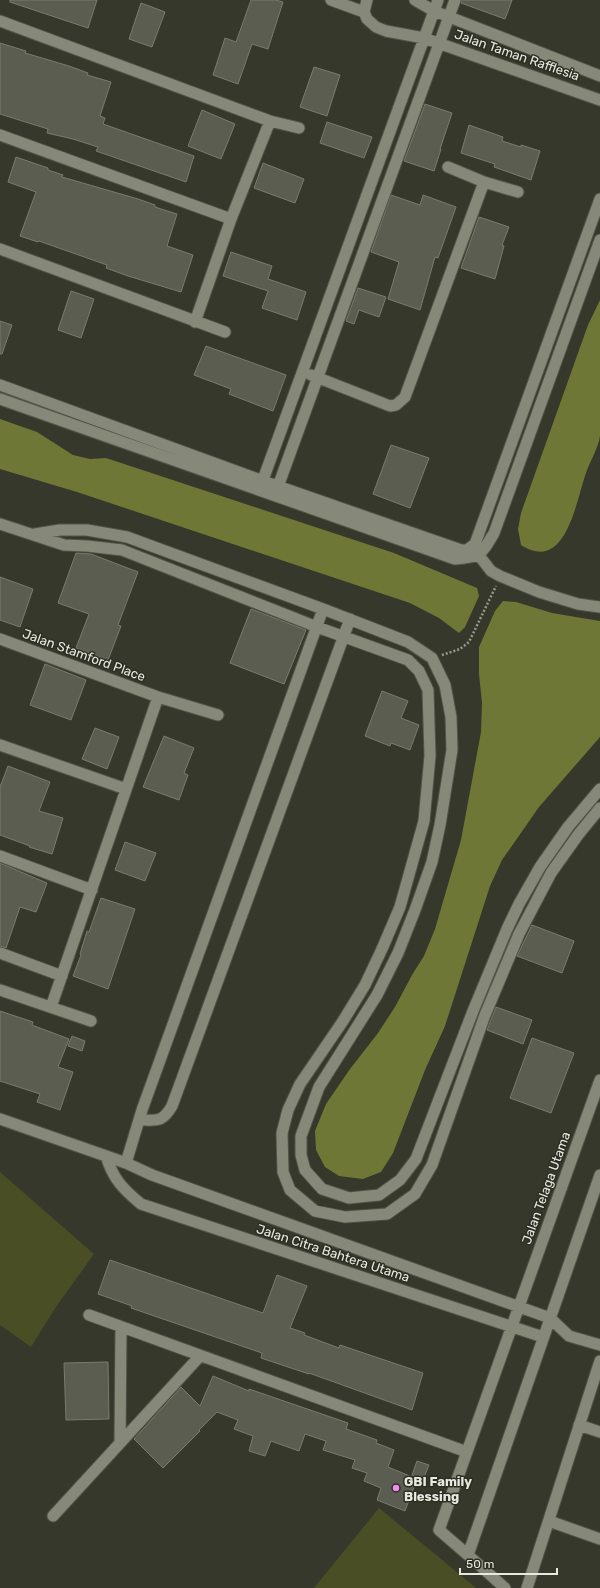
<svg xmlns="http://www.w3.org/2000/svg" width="600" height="1588" font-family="Rubik,sans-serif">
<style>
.green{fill:#494e25}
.water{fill:#6f7736}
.building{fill:#5b5d50;stroke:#797c6d}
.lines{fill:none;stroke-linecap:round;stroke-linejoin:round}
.minor-casing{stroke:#525449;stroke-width:13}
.path{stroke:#97998e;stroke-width:2.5;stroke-dasharray:2 2;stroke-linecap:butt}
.minor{stroke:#86897a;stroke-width:11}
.poi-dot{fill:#f589ef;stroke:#2c2e22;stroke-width:1.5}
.labels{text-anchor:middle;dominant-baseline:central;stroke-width:3;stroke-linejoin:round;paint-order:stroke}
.street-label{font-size:13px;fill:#e8eae2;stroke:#2c2e22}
.poi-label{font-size:13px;font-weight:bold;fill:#e8eae2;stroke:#2c2e22;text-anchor:start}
</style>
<rect width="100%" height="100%" fill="#36382b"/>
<!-- green -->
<path class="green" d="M0 1172 94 1254 56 1307 31 1347 0 1325Z
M379 1508 475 1587V1588H314Z"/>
<!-- water -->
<path class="water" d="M600 300C600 332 600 364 600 397 600 409 600 424 600 436 598 449 590 461 586 473 576 501 566 574 521 545L518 529 521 513 588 325Z
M0 419 37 432 73 455 90 459 106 458 394 553 477 588 479 596 465 627 459 633 439 618 410 603 77 492 0 469Z
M503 601 516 602 552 613 600 621V737L539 807 502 860 490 886 445 1026 425 1070 393 1153 381 1172 363 1179 339 1176 325 1167 316 1150 315 1131 326 1104 350 1069 378 1033 395 1007 412 975 424 956 435 929 461 840 481 732 482 703 479 674V647L495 611Z"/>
<!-- building -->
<path class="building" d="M10 0H97L88 28 10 2Z
M251 0H276L283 2 268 49 252 44 238 84 213 75 225 38 236 42Z
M462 0H512L505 19 461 3Z
M141 3 165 12 152 47 129 39Z
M0 43 26 51 25 53 69 66 88 73 87 75 111 82 100 116 105 118 103 124 194 156 186 182 96 151 98 147 73 139 47 133 48 129 0 114Z
M314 67 340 75 327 116 300 107Z
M425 104 452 113 440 149H441L434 171 404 161Z
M202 110 235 124 221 159 188 146Z
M327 122 372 137 364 158 320 143Z
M469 125 503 137 502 141 521 147V145L540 151 531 180 494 167 495 164 461 153Z
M16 157 48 168V170L63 175 62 177 138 199 155 205V207L177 214 167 246 193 255 181 292 128 276 106 268 107 265 39 241 38 242 20 236 36 192 8 182Z
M263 163 304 179 295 203 254 188Z
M391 195 420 205 423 195 456 207 438 258 435 257 420 310 388 299 399 262 371 252Z
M479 217 509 227 502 245 504 246 495 279 461 268Z
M231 252 272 266 268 279 306 292 297 320 262 308 268 291 223 276Z
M358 288 386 297 379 317 359 310 354 324 346 321Z
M71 291 94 299 81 338 58 330Z
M0 321 12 325 2 354H0Z
M206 346 286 375 273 411 229 394 231 389 194 375Z
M391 445 429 458 410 508 373 494Z
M76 553 91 554 138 572 118 625 121 626 108 660 76 648 89 614 58 603Z
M0 577 33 589 20 627 0 620Z
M251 609 306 630 284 684 230 663Z
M45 664 86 680 71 720 30 705Z
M382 691 408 701 401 718 419 725 410 750 391 743 390 746 365 736Z
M95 728 119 737 107 769 82 759Z
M164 736 194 748 184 773 188 775 179 800 143 787Z
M8 766 50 782 39 811 63 818 52 854 29 847 30 846 0 835V787Z
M125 842 156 853 145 881 115 870Z
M0 863 47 883 36 912 20 907 6 948 0 946Z
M101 898 135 909 108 989 73 976 81 955 80 954 87 931 89 932Z
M532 925 574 941 562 973 517 956Z
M496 1007 532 1020 523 1044 487 1030Z
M0 1011 33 1022 32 1025 69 1039 58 1067 73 1072 60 1110 37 1102 40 1094 0 1081Z
M72 1036 85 1041 82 1051 68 1046Z
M532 1038 574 1053 551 1113 510 1098Z
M110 1260 263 1313 277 1275 307 1286 290 1328 305 1333 304 1335 339 1348 340 1345 423 1373 412 1410 309 1373V1374L261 1358 262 1353 131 1308 132 1306 98 1294Z
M108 1362 109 1419 66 1420 64 1363Z
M213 1376 249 1391V1389L348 1423 346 1429 377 1440 376 1443 394 1450 388 1467 417 1479 405 1511 377 1500 381 1488 364 1481 367 1473 352 1468 355 1460 323 1450 326 1441 305 1434 299 1451 271 1441 265 1456 249 1451 253 1436 234 1429 238 1420 217 1412 199 1430 200 1431 163 1468 134 1439 181 1387 200 1406Z
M417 1461 429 1465 423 1480 412 1475Z"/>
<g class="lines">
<defs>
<path id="minor" d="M331 0 364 12
M367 0 364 12 367 19 376 27 386 31 424 38 600 100
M415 0 434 11 600 76
M0 21 270 121 299 128
M0 135 231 219
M448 167 484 182 518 192
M0 249 225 332
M195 322 231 219 270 121
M311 375 390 406 396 405 405 397 484 182
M0 385 263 481 461 550H467L475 544 600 199
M0 399 455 559C481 557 481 555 494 533L600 240
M260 488 438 0
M276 492 455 0
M0 524 64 545 87 546 122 550 317 627 408 660 419 671 428 690 430 756 424 821 400 907 382 949 365 985 343 1021 300 1084 288 1110 282 1133 283 1172 290 1190 315 1211 345 1217 387 1214 415 1194 432 1165 485 1015 519 934 551 873 578 835 600 808
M35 534 60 530H87L127 537 323 609 408 642 432 658 445 685 451 717 452 750 440 825 432 862 415 910 398 953 377 995 319 1087 301 1136V1155L305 1170 322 1189 349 1198 379 1195 400 1180 416 1159 473 1011 507 929 519 904 540 867 568 827 600 789
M474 549 491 571 500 576 539 592 578 604 600 607
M0 639 158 697 218 715
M0 745 126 789
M0 856 92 890
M0 953 62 976
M0 990 91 1021
M51 1007 158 697
M600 1080 439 1530 468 1555 600 1175
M0 1119 106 1156
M139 1120C157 1120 162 1123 172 1106L350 619
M126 1163 142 1110 323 609
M89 1315 467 1452
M543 1337 141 1204C123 1189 113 1179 106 1156L126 1163 152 1175 550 1318 569 1336 600 1345
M579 1425 600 1432
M120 1443 121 1327
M53 1516 200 1356
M549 1521 600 1539
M468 1555 505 1588
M527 1588 600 1361"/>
</defs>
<!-- minor casing -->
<use href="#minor" class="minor-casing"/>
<!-- path -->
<path class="path" d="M442 655 460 649 469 642 496 586"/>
<!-- minor -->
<use href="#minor" class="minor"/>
</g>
<!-- markers -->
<circle class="poi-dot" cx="396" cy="1488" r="4"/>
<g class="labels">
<!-- street labels -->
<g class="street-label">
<text transform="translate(517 55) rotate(19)">Jalan Taman Rafflesia</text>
<text transform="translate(84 655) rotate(20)">Jalan Stamford Place</text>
<text transform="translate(546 1188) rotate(-70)">Jalan Telaga Utama</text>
<text transform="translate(333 1253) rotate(18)">Jalan Citra Bahtera Utama</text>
</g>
<!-- poi labels -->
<g class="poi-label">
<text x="404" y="1481">GBI Family<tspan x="404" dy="15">Blessing</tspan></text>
</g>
</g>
<!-- scale -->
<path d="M460 1568v6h97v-6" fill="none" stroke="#e8eae2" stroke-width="2"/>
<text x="466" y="1568" font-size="12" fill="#e8eae2" stroke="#2c2e22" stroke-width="3" paint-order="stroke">50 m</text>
</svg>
